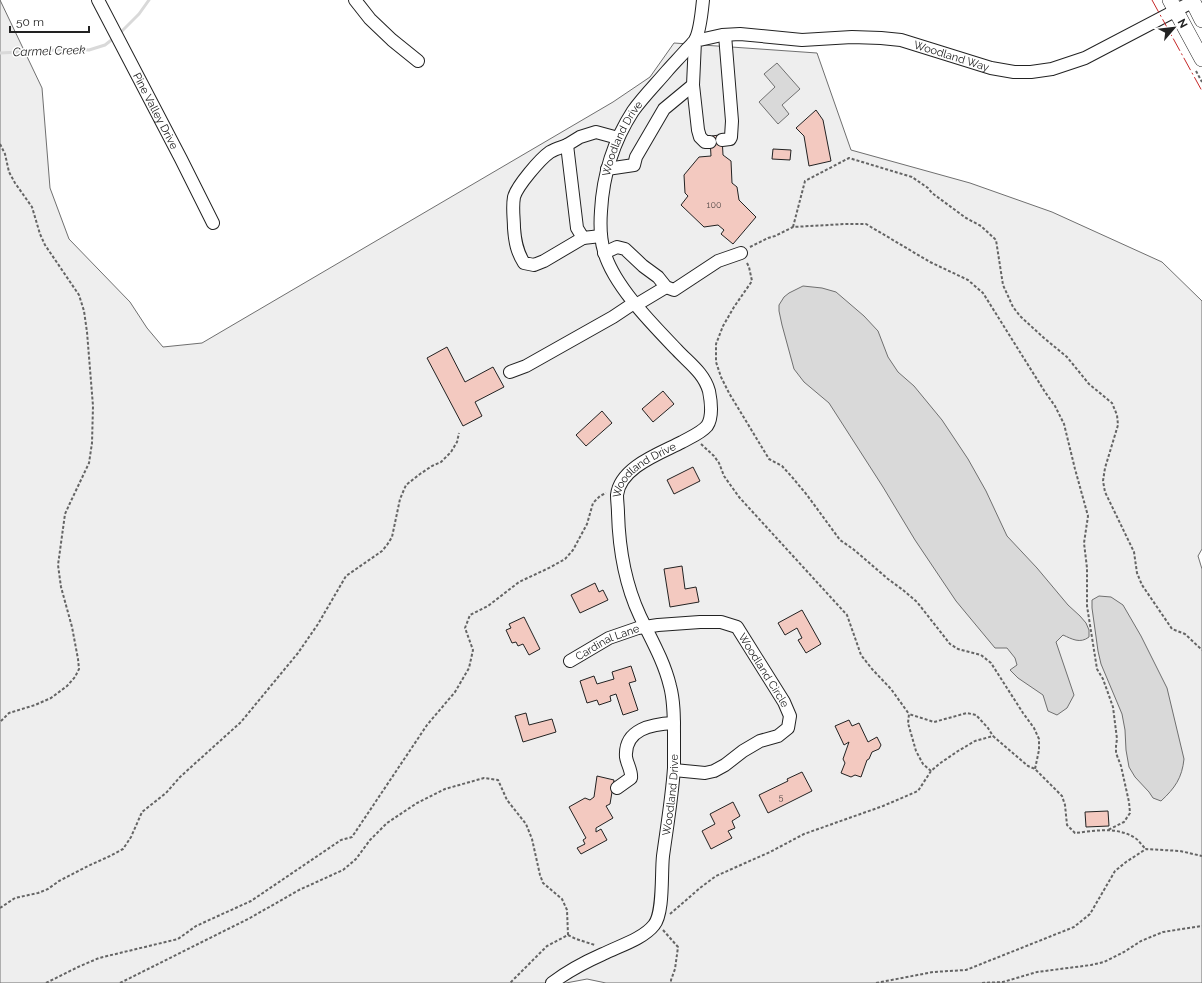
<svg xmlns="http://www.w3.org/2000/svg" width="1202" height="983" font-family="Raleway,sans-serif">
<style>
.green{fill:#eee;stroke:#6f6f6f}
.water{fill:#d9d9d9;stroke:#6f6f6f}
.lines{fill:none;stroke-linecap:round;stroke-linejoin:round}
.stream{stroke:#d9d9d9;stroke-width:3}
.building{fill:#f3c9c0;stroke:#222}
.minor-casing{stroke:#222;stroke-width:14}
.major-casing{stroke:#222;stroke-width:16}
.path{stroke:#646464;stroke-width:2;stroke-dasharray:3 2;stroke-linecap:butt}
.minor{stroke:#fff;stroke-width:12}
.major{stroke:#fff;stroke-width:15}
.power{stroke:#c62828;stroke-width:1;stroke-dasharray:14 3 2 3;stroke-linecap:butt}
.labels{text-anchor:middle;dominant-baseline:central;stroke-width:3;stroke-linejoin:round;paint-order:stroke}
.number-label{font-size:9px;fill:#564c4a}
.street-label{font-size:11px;fill:#222;stroke:#fff}
.water-label{font-size:12px;font-style:italic;fill:#222;stroke:#fff}
</style>
<rect width="100%" height="100%" fill="#fff"/>
<!-- green -->
<path class="green" d="M0 0 42 88 50 188 69 239 130 302 147 328 163 347 202 343 613 102 650 77 674 43 817 53 851 150 970 183 1052 212 1162 262 1202 301V549L1198 556 1202 569V983H606L587 979 566 983H0Z"/>
<!-- water -->
<path class="water" d="M777 63 800 89 782 105 789 114 778 124 759 102 775 87 764 74Z
M803 286 822 288 836 292 864 316 878 331 888 357 898 372 914 386 942 420 968 459 986 491 1007 536 1037 568 1068 605 1080 616 1086 623 1089 630V637C1080 644 1072 639 1063 635L1056 642 1074 695 1067 708 1057 715 1048 711 1043 695 1018 678 1010 670 1017 665 1015 658 1007 648H995L956 601 915 540 883 487 829 403 804 382 794 369 782 325 779 311V305L784 297 789 293Z
M1099 596 1111 597 1123 605 1141 636 1167 688 1184 759C1182 778 1175 788 1161 801L1153 798 1149 792 1135 777 1129 767 1126 750 1125 730 1122 714 1101 664 1098 651 1092 608V600Z"/>
<g class="lines">
<!-- stream -->
<path class="stream" d="M119 34 139 14 149 0
M0 53 75 49 89 50 105 45 114 38"/>
</g>
<!-- building -->
<path class="building" d="M816 110 823 120 831 161 809 166 804 136 796 128Z
M719 135 722 137 723 155 731 161 732 183 737 187 739 200 756 217 733 244 721 234 724 230 718 225 704 227 681 205 688 196 685 193 684 175 699 157 711 156 710 139 712 136Z
M773 149 791 150 790 160 772 159Z
M447 347 465 382 493 367 504 387 475 402 482 416 463 426 427 358Z
M663 391 674 404 653 422 642 409Z
M602 411 612 423 586 446 576 435Z
M693 467 700 481 674 494 667 480Z
M682 566 685 589 696 587 699 602 670 607 664 569Z
M595 583 599 592 603 590 608 600 580 613 571 595Z
M802 610 821 644 806 653 798 640 802 638 797 628 785 635 778 623Z
M524 617 540 649 529 655 523 644 518 646 516 642 512 643 506 630 511 628 509 624Z
M631 666 636 681 629 683 638 710 623 715 616 694 610 696 611 701 599 705 597 700 587 703 580 681 594 676 597 684 614 679 612 672Z
M526 713 529 725 552 719 556 732 523 742 515 716Z
M849 720 852 726 859 723 868 742 877 737 881 745 879 749 872 752 869 759 867 760 861 777 855 775 851 777 841 773 845 763 843 759 849 742 844 745 835 726Z
M802 772 812 791 768 813 759 795 788 781 787 779Z
M597 776 614 780 610 804 606 806 613 818 596 828V832L601 829 607 840 581 854 577 848 585 844 583 840 586 838 569 807 585 798 590 800 594 797Z
M733 802 740 816 732 821 735 828 728 831 732 838 711 849 702 831 715 824 710 814Z
M1108 811 1109 826 1086 827 1085 812Z"/>
<g class="lines">
<defs>
<g id="minor">
<path id="s1" d="M98 0 181 159 213 223"/>
<path d="M355 0 370 19 392 40 418 61"/>
<path d="M693 85 698 130 700 137 705 142H710"/>
<path d="M722 140 730 139 731 137 732 121 725 35"/>
<path d="M567 145C562 147 555 149 550 152 540 159 517 186 514 197 512 208 514 218 514 228 515 242 517 252 524 263L534 265 544 261 583 238"/>
<path id="s2" d="M607 169 634 165 636 157 664 109 693 85 695 41 722 35 740 34 802 40 852 37 881 38 901 40 991 68 1014 72H1031L1052 69 1085 58 1192 2"/>
<path d="M601 236 583 238 577 228 567 145 580 137 596 132 618 138"/>
<path d="M604 253 617 247 625 249 643 266 658 277 666 287 674 290 718 261 741 253"/>
<path d="M636 305 666 287"/>
<path d="M510 372 526 366 613 317 634 303"/>
<path id="s3" d="M570 661 609 638 638 628 658 625 700 622H721L737 627 784 702 790 716 788 728 778 736 760 741 743 751 725 765 714 771 705 773 674 770"/>
<path d="M617 788 631 778C632 771 627 764 626 757 624 729 652 724 674 723"/>
<path id="s4" d="M552 983C568 971 585 962 603 954 619 946 643 939 654 925 664 913 661 873 663 856 667 827 672 797 674 768 674 757 674 745 674 733 674 717 674 701 670 686 664 661 651 639 640 616 625 584 619 548 618 513 618 507 617 501 617 495 620 467 661 453 682 442 691 437 701 433 707 426 713 417 711 401 709 391 704 373 689 363 677 350 653 325 613 285 604 251 600 238 600 225 601 211 603 174 613 142 633 111 643 97 656 84 667 71 674 63 681 56 687 49 688 48 695 41 695 40 700 32 702 10 703 0"/>
</g>
<path id="major" d="M1170 0 1202 59
M1192 0 1202 20"/>
</defs>
<!-- minor casing -->
<use href="#minor" class="minor-casing"/>
<!-- major casing -->
<use href="#major" class="major-casing"/>
<!-- path -->
<path class="path" d="M1196 71 1202 82
M0 144 5 154 9 172 15 183 32 207 40 234 45 245 79 295 84 311 87 332 93 406 92 443 89 463 70 503 65 514 58 565 61 587 72 627 78 659 79 669 75 677 67 686 51 698 35 705 9 713 0 722
M793 227 805 181 849 158 912 177 928 188 932 193 966 218 981 226 996 240 1003 285 1013 307 1020 316 1044 338 1067 357 1089 384 1112 403 1117 415 1118 425 1105 468 1103 481 1105 492 1134 552 1137 573 1142 585 1172 629 1185 634 1202 650
M750 247 768 238 775 236 793 227 845 224H866L930 262 968 280 983 293 1045 392 1055 406 1064 424 1075 469 1088 516 1084 543 1087 568V606L1097 669 1103 679 1113 707 1117 739 1116 746V753L1121 766 1129 802 1130 813 1124 822 1108 830
M747 263 749 267 752 281 734 307 723 326 716 344V362L721 377 729 393 769 459 782 466 792 477 807 495 840 540 853 549 888 579 903 590 917 602 950 644 958 649 981 655 991 663 1023 713 1034 728 1039 739V750L1035 769
M701 444 714 456 719 463 724 476 739 497 847 615 861 655 872 669 891 689 909 714
M931 771 923 764 916 751 908 723 909 714 934 722 967 713 976 715 988 728 993 736
M0 908 15 898 38 893 48 889 59 881 88 866 110 856 123 849 131 837 142 812 166 793 180 777 241 722 298 653 318 624 346 576 382 551 387 545 392 537 400 499 406 485 420 474 432 466 441 462 451 452 457 442 459 433
M670 914 700 888 716 876 770 852 804 834 883 806 918 791 931 771 939 764 958 751 975 741 993 736 1028 766 1035 769 1062 796 1065 805 1067 825 1075 833C1094 831 1117 826 1135 838 1139 840 1142 846 1146 849
M663 930 678 947 675 969 671 980V983
M568 935 576 939 595 945
M46 983 78 967 99 958 178 939 196 926 251 901 341 840 352 837 427 725 455 692 469 668 473 650 465 628 470 615 488 606 519 582 551 567 565 559 573 550 587 524 593 503 600 496 606 493
M120 983 250 918 299 890 343 870 356 859 370 840 387 823 417 803 445 789 484 778 498 780 507 800 526 824 532 839 540 875 543 883 562 899 567 910 568 935 547 946 510 983
M876 983 933 972 966 970 1074 927 1090 914 1115 871 1126 862 1146 849 1180 851 1202 856
M982 983 1003 982 1037 972 1091 965 1104 962 1124 952 1141 941 1163 932 1202 926"/>
<!-- minor -->
<use href="#minor" class="minor"/>
<!-- major -->
<use href="#major" class="major"/>
<!-- power -->
<path class="power" d="M1152 0 1202 91"/>
</g>
<g class="labels">
<!-- number labels -->
<g class="number-label">
<text x="714" y="205">100</text>
<text x="781" y="797">5</text>
</g>
<!-- street labels -->
<g class="street-label">
<text stroke="none"><textPath href="#s2" startOffset="433">Woodland Way</textPath></text>
<text stroke="none"><textPath href="#s1" startOffset="125">Pine Valley Drive</textPath></text>
<text stroke="none"><textPath href="#s4" startOffset="1006">Woodland Drive</textPath></text>
<text stroke="none"><textPath href="#s4" startOffset="598">Woodland Drive</textPath></text>
<text stroke="none"><textPath href="#s3" startOffset="42">Cardinal Lane</textPath></text>
<text stroke="none"><textPath href="#s3" startOffset="227">Woodland Circle</textPath></text>
<text stroke="none"><textPath href="#s4" startOffset="250">Woodland Drive</textPath></text>
</g>
<!-- water labels -->
<g class="water-label">
<text transform="translate(49 51) rotate(-2)">Carmel Creek</text>
</g>
</g>
<!-- north arrow -->
<g transform="translate(1174 28) rotate(62)" stroke="#ffffff" stroke-width="3" paint-order="stroke">
<path d="M0-3L7 15L0 10L-7 15Z" fill="#222222"/>
<text y="-6" font-size="11" font-weight="bold" text-anchor="middle" fill="#222222">N</text>
</g>
<!-- scale -->
<path d="M10 26v6h79v-6" fill="none" stroke="#222222" stroke-width="2"/>
<text x="16" y="26" font-size="12" fill="#222222" stroke="#ffffff" stroke-width="3" paint-order="stroke">50 m</text>
</svg>
